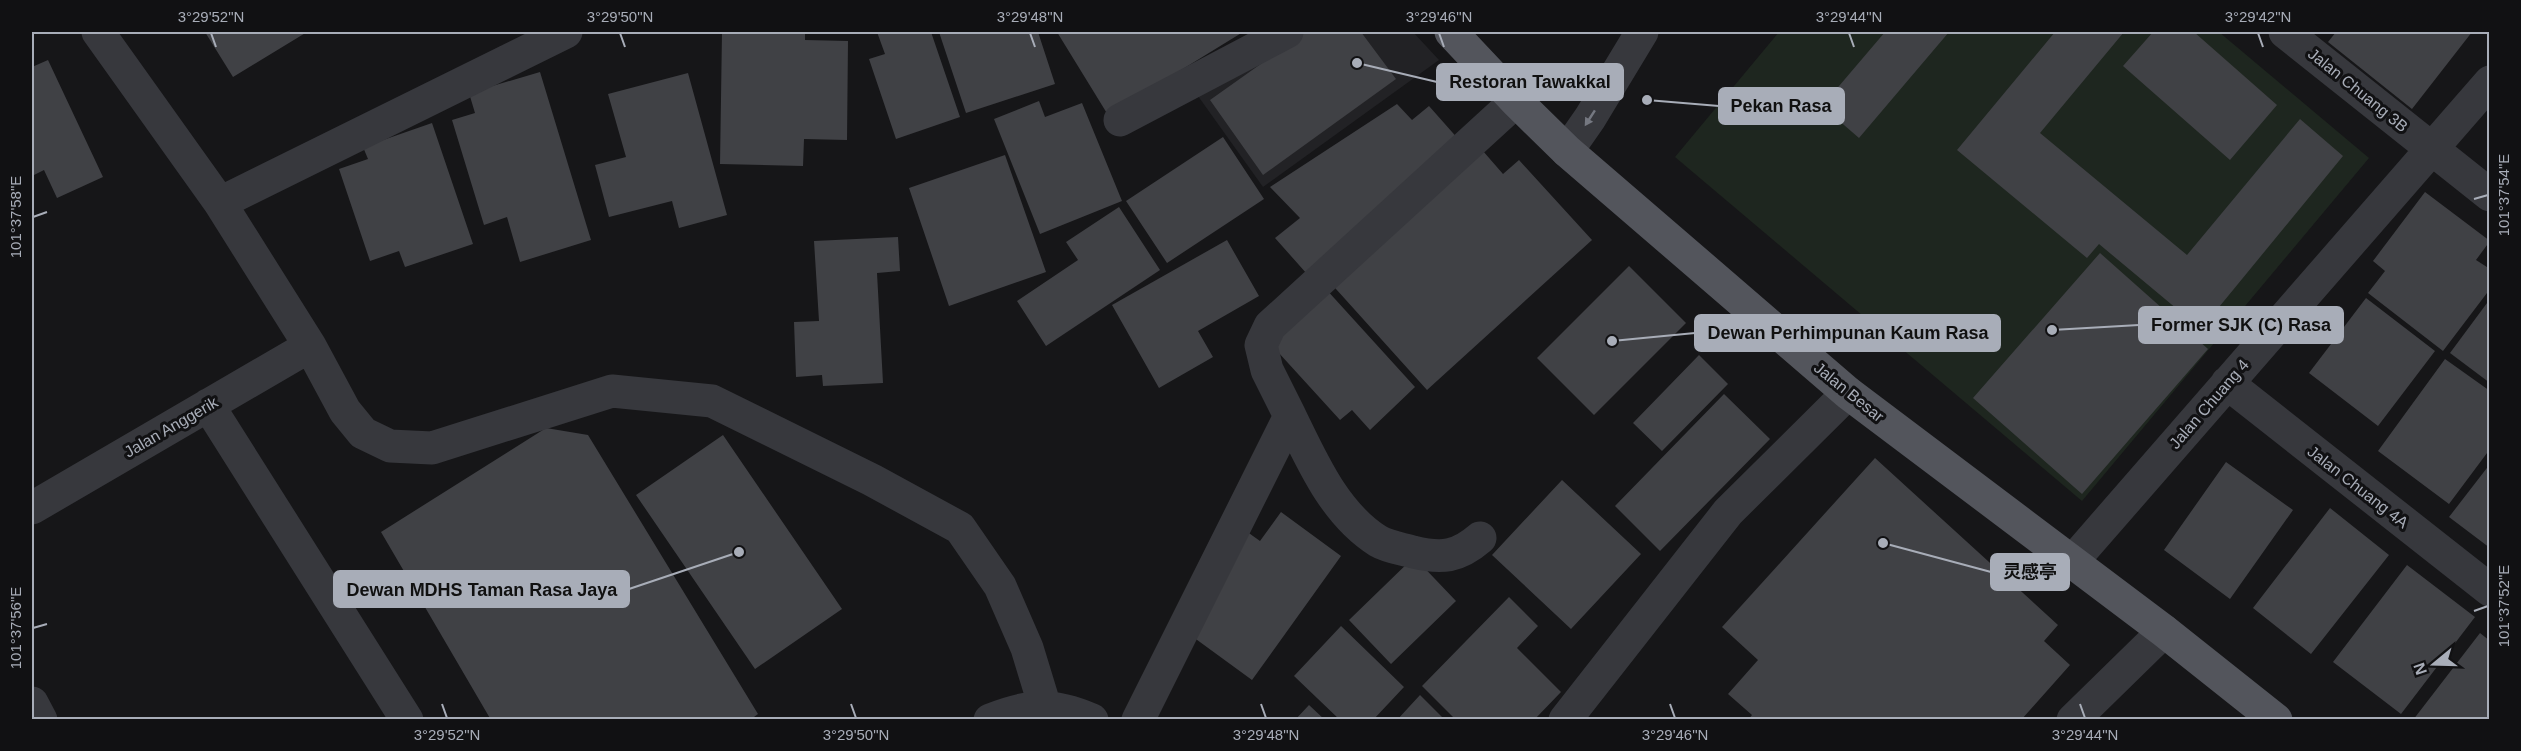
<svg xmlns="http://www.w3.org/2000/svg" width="2521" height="751" font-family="Helvetica,'Noto Sans SC',sans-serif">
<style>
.built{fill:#222225}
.green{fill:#1e261f}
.building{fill:#404145}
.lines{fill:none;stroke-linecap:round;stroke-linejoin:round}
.minor{stroke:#37383d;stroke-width:33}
.major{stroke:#53555c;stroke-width:33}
.oneway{fill:#757881}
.ticks{fill:none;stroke:#a8adb8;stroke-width:2}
.labels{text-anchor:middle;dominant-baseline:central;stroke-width:6;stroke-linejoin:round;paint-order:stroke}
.street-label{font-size:16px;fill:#a8adb8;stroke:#111113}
.leader{fill:none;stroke:#a8adb8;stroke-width:2}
.callout-dot{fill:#a8adb8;stroke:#111113;stroke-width:2}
.callout{fill:#a8adb8;stroke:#a8adb8;stroke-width:2}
.callout-label{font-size:18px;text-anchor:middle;font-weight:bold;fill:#111}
.neatline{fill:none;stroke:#a8adb8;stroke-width:2}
.ticks-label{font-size:15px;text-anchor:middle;fill:#a8adb8}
</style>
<rect width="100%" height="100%" fill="#161618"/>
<!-- built -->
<path class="built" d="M1319 32H1413L1439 60 1263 187 1198 96Z"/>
<!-- green -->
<path class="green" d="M1779 32H2219L2369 158 2082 501 1675 157Z"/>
<!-- building -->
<path class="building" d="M205 32H307L233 77Z
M722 32H805V40L848 41 847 140 804 139 803 166 720 164Z
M877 32H931L960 117 896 139 869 59 885 54Z
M939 32H1038L1055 84 966 113Z
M1057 32H1243L1108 115Z
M1306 32H1361L1396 79 1263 175 1210 100Z
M1885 32H1949L1859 138 1822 106Z
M2055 32H2124L2040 133 2187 255 2300 119 2343 156 2201 329 2099 244 2087 258 1957 150Z
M2153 32H2194L2277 105 2230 160 2123 66Z
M2336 32H2472L2412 109 2328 42Z
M48 60 103 177 57 198 44 170 32 176V67Z
M540 72 591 240 520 262 507 217 484 225 452 120 475 113 469 93Z
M688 73 727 215 679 228 672 201 609 217 595 165 626 157 608 94Z
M1039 101 1045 117 1082 103 1122 201 1040 234 994 119Z
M1397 104 1412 120 1429 106 1460 141 1307 274 1275 238 1300 218 1270 187Z
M432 123 473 244 405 267 399 251 370 261 339 169 368 159 363 147Z
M1223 137 1264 199 1167 263 1126 201Z
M1476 143 1503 174 1519 160 1592 240 1427 390 1327 279Z
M1005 155 1046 272 949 306 909 188Z
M2425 192 2490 241 2476 260 2490 269V289L2443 351 2368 293 2385 271 2373 261Z
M1119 207 1160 270 1046 346 1017 301 1078 260 1066 242Z
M898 237 900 271 877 273 883 383 823 386 822 375 796 377 794 322 819 321 814 241Z
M1227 240 1259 296 1198 331 1213 357 1159 388 1112 305Z
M2100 253 2208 349 2082 494 1973 398Z
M1629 266 1686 323 1594 415 1537 358Z
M1325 288 1415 387 1370 430 1352 410 1340 420 1268 341Z
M2366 298 2435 351 2378 426 2309 373Z
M2490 299V383L2450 353Z
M1699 355 1728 384 1662 451 1633 423Z
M2445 359 2490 391V449L2449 504 2378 451Z
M1724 394 1770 439 1660 551 1615 506Z
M546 428 588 435 758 714 750 720H491L381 532Z
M723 435 842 609 755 669 636 495Z
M1875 458 2058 625 2044 641 2070 665 2021 720H1748L1752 715 1728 694 1758 660 1722 627Z
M2226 462 2293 510 2230 599 2164 550Z
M2490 464V548L2449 517Z
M1562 480 1641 554 1571 629 1492 555Z
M2330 508 2389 555 2311 654 2253 608Z
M1281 512 1341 556 1252 680 1178 626 1246 531 1260 541Z
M1414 557 1456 601 1391 664 1349 620Z
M2407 565 2475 617 2401 714 2333 662Z
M1509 597 1538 626 1517 648 1561 692 1534 720H1456L1422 686Z
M1341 626 1404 687 1373 720H1340L1294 676Z
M2480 633 2490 641V720H2413Z
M1420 695 1445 720H1397Z
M1309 705 1325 720H1295Z"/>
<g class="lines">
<!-- minor -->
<path class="minor" d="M98 32 220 203 310 346 345 411 363 433 390 446 432 448 612 391 712 401 872 480 960 528 1000 586 1027 648 1045 707
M2285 32 2490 195
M1120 120 1287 32
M1567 151 1590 118 1642 32
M220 203 566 32
M2227 383 2490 590
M208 405 407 720
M1290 416 1267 370 1261 345 1270 326 1516 101
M32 508 310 346
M2071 563 2490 82
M32 703 41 720
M990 720C1030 704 1052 703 1092 720
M1138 720 1290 416C1312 461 1334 513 1378 541 1388 547 1403 549 1413 552 1442 559 1458 557 1480 538
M1565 720 1728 512 1848 393
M2073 720 2164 631"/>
<!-- major -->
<path class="major" d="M1451 32 1516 101 1567 151 1848 393 2164 631 2276 720"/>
</g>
<!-- one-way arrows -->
<defs><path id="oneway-solid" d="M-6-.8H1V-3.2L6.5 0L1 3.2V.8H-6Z" transform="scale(1.5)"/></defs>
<use class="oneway" href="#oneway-solid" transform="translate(1590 118) rotate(123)"/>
<!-- ticks -->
<path class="ticks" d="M211 33 216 47M620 33 625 47M1030 33 1035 47M1439 33 1444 47M1849 33 1854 47M2258 33 2263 47M2474 199 2488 195M33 217 47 212M2474 611 2488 606M33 628 47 624M442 704 447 718M851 704 856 718M1261 704 1266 718M1670 704 1675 718M2080 704 2085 718"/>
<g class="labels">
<!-- street labels -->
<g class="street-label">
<text transform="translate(2358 90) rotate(39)">Jalan Chuang 3B</text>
<text transform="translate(1849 392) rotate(39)">Jalan Besar</text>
<text transform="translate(2209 404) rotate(-49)">Jalan Chuang 4</text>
<text transform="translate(171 427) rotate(-30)">Jalan Anggerik</text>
<text transform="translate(2358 487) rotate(38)">Jalan Chuang 4A</text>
</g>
</g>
<!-- callouts -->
<path class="leader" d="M1357 63L1437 82M1647 100L1719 106M2052 330L2139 325M1612 341L1695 333M1883 543L1991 572M739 552L629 589"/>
<g class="callout-dot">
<circle cx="1357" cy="63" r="6"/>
<circle cx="1647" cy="100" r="6"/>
<circle cx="2052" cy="330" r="6"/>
<circle cx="1612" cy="341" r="6"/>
<circle cx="1883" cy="543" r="6"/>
<circle cx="739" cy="552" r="6"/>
</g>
<g class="callout">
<rect x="1437" y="64" width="186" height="36" rx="6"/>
<rect x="1719" y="88" width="125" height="36" rx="6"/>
<rect x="2139" y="307" width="204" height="36" rx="6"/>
<rect x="1695" y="315" width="305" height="36" rx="6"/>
<rect x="1991" y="554" width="78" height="36" rx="6"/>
<rect x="334" y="571" width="295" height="36" rx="6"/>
</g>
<g class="callout-label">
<text x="1530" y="88">Restoran Tawakkal</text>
<text x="1781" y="112">Pekan Rasa</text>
<text x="2241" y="331">Former SJK (C) Rasa</text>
<text x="1848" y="339">Dewan Perhimpunan Kaum Rasa</text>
<text x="2030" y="578">灵感亭</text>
<text x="482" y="596">Dewan MDHS Taman Rasa Jaya</text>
</g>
<!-- border -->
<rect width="2521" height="751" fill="none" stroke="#111113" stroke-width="66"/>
<!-- north arrow -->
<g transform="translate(2434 664) rotate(251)" stroke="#111113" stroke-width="4.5" paint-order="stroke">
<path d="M0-4.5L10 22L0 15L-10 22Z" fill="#a8adb8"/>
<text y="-9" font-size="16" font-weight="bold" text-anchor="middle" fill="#a8adb8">N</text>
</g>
<rect x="33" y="33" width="2455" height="685" class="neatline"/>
<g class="ticks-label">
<text x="211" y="22">3°29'52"N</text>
<text x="620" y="22">3°29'50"N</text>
<text x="1030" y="22">3°29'48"N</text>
<text x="1439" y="22">3°29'46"N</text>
<text x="1849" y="22">3°29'44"N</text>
<text x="2258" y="22">3°29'42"N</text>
<text transform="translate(2504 195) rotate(-90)" y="5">101°37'54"E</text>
<text transform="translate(16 217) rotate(-90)" y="5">101°37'58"E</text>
<text transform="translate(2504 606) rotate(-90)" y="5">101°37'52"E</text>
<text transform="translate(16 628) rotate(-90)" y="5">101°37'56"E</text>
<text x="447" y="740">3°29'52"N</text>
<text x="856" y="740">3°29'50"N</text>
<text x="1266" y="740">3°29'48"N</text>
<text x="1675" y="740">3°29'46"N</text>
<text x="2085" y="740">3°29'44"N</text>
</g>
</svg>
